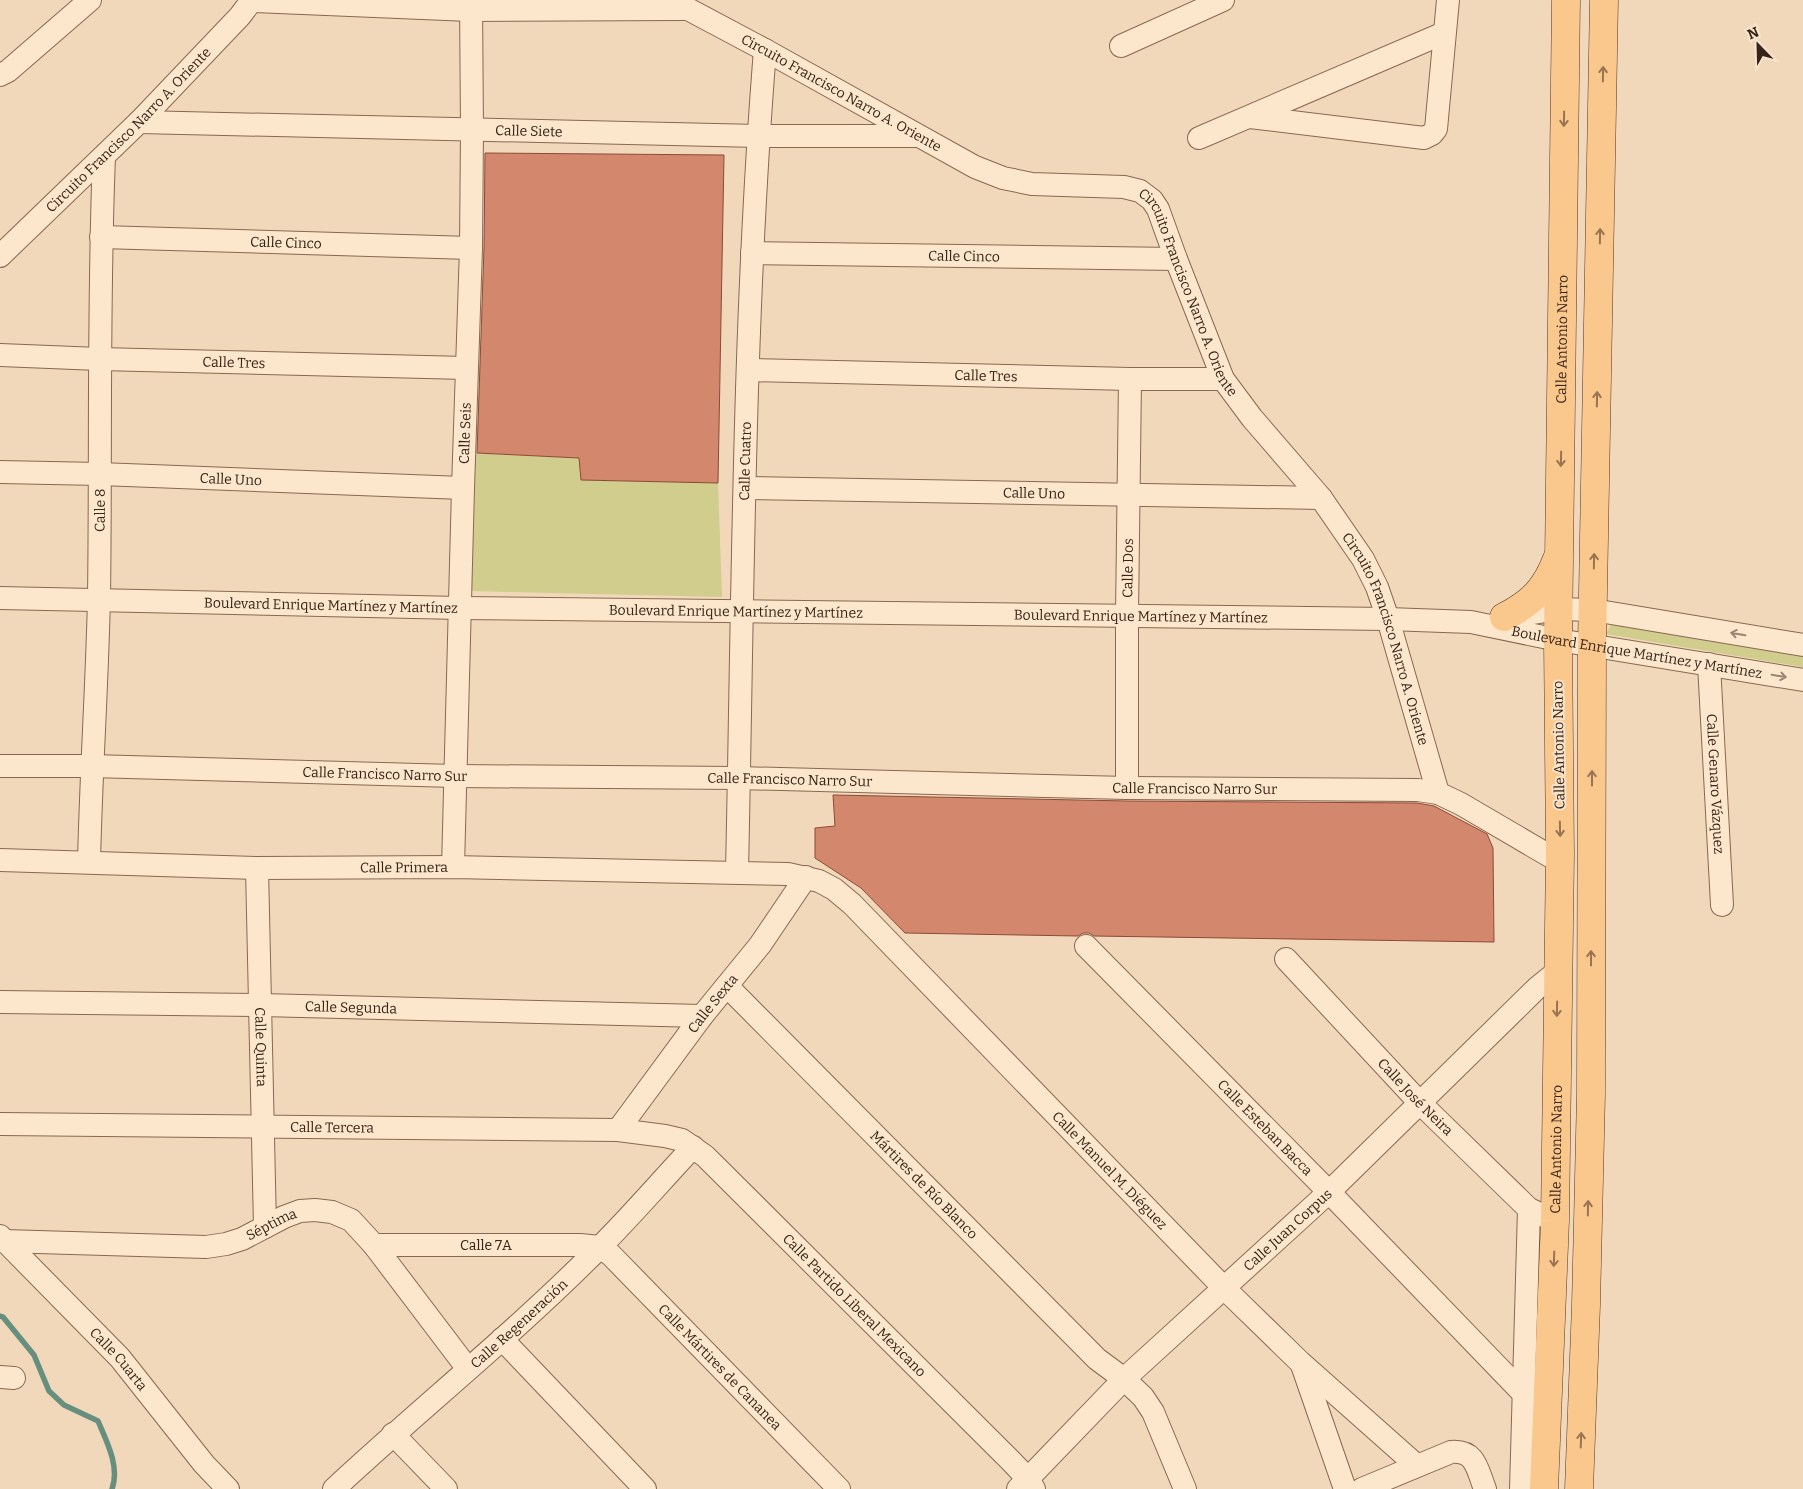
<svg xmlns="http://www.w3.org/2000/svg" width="1803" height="1489" font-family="Bitter,serif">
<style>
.green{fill:#d0cd8d}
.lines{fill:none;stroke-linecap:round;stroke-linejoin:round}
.stream{stroke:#668f7f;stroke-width:5.5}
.building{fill:#d3876c;stroke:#8b4b36}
.minor-casing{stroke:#896753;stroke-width:24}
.major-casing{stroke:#563628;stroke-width:29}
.minor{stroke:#fce7cd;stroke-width:22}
.major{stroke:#fac78c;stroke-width:28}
.oneway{stroke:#987552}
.oneway2{stroke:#9a8573}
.labels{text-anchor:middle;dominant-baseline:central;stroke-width:4;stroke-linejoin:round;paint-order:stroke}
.street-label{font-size:14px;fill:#372319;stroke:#f8e4ca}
</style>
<rect width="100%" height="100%" fill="#f2d8ba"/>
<!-- green -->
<path class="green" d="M471 453 579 458 581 480 718 483 722 597 470 591Z
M1613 621 1803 654V667L1606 634Z"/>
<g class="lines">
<!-- stream -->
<path class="stream" d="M0 1316 3 1317 34 1355 49 1391 64 1405 98 1421C107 1442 120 1467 112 1489"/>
</g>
<!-- building -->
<path class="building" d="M485 153 724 155 718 483 581 480 579 458 477 453 484 248Z
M833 795 1127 801 1417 803 1434 806 1487 834 1493 848 1494 942 1094 936 1089 933H1083L1078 936 905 933 861 888 815 858V828L835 826Z"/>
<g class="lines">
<defs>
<g id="minor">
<path id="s1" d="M671 0 765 50 975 167 1003 178 1032 184 1124 187 1140 191 1152 200 1158 209 1176 259 1223 379 1252 418 1321 498 1363 559 1377 587 1388 619 1438 793"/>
<path d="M252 1 470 10 686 9"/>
<path d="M1121 46 1223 0"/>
<path d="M0 75 8 71 90 0"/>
<path d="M1250 117 1424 138 1432 134 1436 129 1448 0"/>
<path id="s2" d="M139 122 759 136H916"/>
<path d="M1199 138 1444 33"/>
<path id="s3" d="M101 237 471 248"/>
<path id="s4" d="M752 253 1176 259"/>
<path id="s5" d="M0 256 139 122 240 16 252 0"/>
<path id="s6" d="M0 355 99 359 466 368"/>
<path id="s7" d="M748 370 1130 379H1223"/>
<path id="s8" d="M0 472 100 474 463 488"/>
<path id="s9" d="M745 488 1321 498"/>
<path id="s10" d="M0 598 460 608 1388 619 1471 622 1558 640 1803 680"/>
<path d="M1507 617 1559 609 1593 610 1803 645"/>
<path id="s11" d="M1709 664 1722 905"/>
<path id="s12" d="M0 766H91L455 776 739 778 1127 788 1418 790 1438 793 1461 804 1560 862"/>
<path id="s13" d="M1127 788V616L1130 379"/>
<path id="s14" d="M0 860 257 868 453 867 788 874 819 881 834 889 852 904 1225 1289 1300 1362 1416 1465"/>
<path id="s15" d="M89 862C91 774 97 686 99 598 101 451 98 304 104 157"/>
<path id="s16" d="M453 867 463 488 471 248 472 130 471 0"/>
<path id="s17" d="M257 868 265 1227"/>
<path id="s18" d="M737 872C743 598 743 323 765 50"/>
<path id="s19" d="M1086 946 1329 1192 1548 1419"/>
<path id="s20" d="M1286 959 1420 1103 1529 1209 1555 1221"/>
<path id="s21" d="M727 986 1097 1359 1124 1379 1143 1397 1153 1412 1185 1489"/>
<path id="s22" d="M0 1002 261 1005 702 1016"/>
<path id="s23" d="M0 1124 618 1130 665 1136 682 1140 705 1156 1012 1462 1028 1479 1034 1489"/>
<path id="s24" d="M618 1130 702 1016 760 945 806 877"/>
<path id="s25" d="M0 1236 120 1358 204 1464 228 1489"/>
<path id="s26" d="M4 1241 206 1247 226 1244 242 1239 284 1217 300 1211 315 1210 332 1212 351 1220 374 1245 468 1369"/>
<path id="s27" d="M374 1245H580L600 1247 611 1255 839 1489"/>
<path d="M502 1339 645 1489"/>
<path d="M1302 1365 1345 1489"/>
<path d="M0 1377 14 1378"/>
<path d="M393 1434 446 1489"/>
<path id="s28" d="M334 1489C422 1407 516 1332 600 1247 632 1215 662 1180 693 1147"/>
<path id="s29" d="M1018 1489 1124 1379 1329 1192 1538 987 1558 971"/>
<path d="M1362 1489 1451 1452C1476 1450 1477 1469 1485 1489"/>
<path d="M1521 1489 1529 1209"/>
</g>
<g id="major">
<path d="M1504 617C1532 603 1546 588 1557 559"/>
<path id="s30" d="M1544 1489 1555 1221 1560 854 1558 640 1566 0"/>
<path d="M1579 1489 1586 1305 1591 1094 1592 646 1604 0"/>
</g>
</defs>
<!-- minor casing -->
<use href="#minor" class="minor-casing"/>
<!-- major casing -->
<use href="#major" class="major-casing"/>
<!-- minor -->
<use href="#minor" class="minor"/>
<!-- major -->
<use href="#major" class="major"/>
</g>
<!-- one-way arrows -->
<defs><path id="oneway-shaft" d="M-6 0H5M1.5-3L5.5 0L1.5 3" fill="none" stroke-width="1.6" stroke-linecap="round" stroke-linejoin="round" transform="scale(1.25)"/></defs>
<g class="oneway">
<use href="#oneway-shaft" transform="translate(1603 74) rotate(-89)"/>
<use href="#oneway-shaft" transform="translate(1564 119) rotate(91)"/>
<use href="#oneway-shaft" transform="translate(1600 236) rotate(-89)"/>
<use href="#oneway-shaft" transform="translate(1597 399) rotate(-89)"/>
<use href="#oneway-shaft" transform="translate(1561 459) rotate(91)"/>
<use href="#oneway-shaft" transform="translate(1594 561) rotate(-89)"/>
<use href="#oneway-shaft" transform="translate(1592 778) rotate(-90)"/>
<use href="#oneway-shaft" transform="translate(1560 829) rotate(89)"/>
<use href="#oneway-shaft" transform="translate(1591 958) rotate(-90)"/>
<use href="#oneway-shaft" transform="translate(1557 1009) rotate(91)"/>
<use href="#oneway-shaft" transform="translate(1588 1208) rotate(-89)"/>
<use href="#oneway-shaft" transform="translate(1554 1259) rotate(92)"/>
<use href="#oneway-shaft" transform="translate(1581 1440) rotate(-88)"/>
</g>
<g class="oneway2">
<use href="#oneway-shaft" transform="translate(1738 634) rotate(-170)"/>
<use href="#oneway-shaft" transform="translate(1779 676) rotate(10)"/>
</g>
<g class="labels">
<!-- street labels -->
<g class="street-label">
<text stroke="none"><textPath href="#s1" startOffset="194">Circuito Francisco Narro A. Oriente</textPath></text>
<text stroke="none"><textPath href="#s5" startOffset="180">Circuito Francisco Narro A. Oriente</textPath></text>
<text stroke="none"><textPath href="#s2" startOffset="390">Calle Siete</textPath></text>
<text stroke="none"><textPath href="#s3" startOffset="185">Calle Cinco</textPath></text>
<text stroke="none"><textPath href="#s4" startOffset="212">Calle Cinco</textPath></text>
<text stroke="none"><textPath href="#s1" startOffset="629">Circuito Francisco Narro A. Oriente</textPath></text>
<text stroke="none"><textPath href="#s30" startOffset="1150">Calle Antonio Narro</textPath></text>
<text stroke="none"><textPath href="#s6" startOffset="234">Calle Tres</textPath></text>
<text stroke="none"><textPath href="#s7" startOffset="238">Calle Tres</textPath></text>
<text stroke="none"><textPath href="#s16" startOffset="434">Calle Seis</textPath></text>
<text stroke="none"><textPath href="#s18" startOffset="411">Calle Cuatro</textPath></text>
<text stroke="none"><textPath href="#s8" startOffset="231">Calle Uno</textPath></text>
<text stroke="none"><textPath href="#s9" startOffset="289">Calle Uno</textPath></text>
<text stroke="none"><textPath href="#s15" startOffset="352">Calle 8</textPath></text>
<text stroke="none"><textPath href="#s13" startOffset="220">Calle Dos</textPath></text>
<text stroke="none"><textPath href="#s10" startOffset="331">Boulevard Enrique Martínez y Martínez</textPath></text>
<text stroke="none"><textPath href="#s10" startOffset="736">Boulevard Enrique Martínez y Martínez</textPath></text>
<text stroke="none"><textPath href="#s10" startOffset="1141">Boulevard Enrique Martínez y Martínez</textPath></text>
<text stroke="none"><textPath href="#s1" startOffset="1034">Circuito Francisco Narro A. Oriente</textPath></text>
<text stroke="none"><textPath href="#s10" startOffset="1640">Boulevard Enrique Martínez y Martínez</textPath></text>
<text transform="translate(1559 745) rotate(-91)">Calle Antonio Narro</text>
<text stroke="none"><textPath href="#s12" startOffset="385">Calle Francisco Narro Sur</textPath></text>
<text stroke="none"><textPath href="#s12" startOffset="790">Calle Francisco Narro Sur</textPath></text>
<text stroke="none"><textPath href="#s11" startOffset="120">Calle Genaro Vázquez</textPath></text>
<text stroke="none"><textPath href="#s12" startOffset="1195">Calle Francisco Narro Sur</textPath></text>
<text stroke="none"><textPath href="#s14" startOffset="404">Calle Primera</textPath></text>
<text stroke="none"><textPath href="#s24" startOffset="158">Calle Sexta</textPath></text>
<text stroke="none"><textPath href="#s22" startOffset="351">Calle Segunda</textPath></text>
<text stroke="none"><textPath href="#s17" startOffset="179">Calle Quinta</textPath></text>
<text stroke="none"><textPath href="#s20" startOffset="189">Calle José Neira</textPath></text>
<text stroke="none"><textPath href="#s23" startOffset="332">Calle Tercera</textPath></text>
<text stroke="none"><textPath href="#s19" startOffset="255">Calle Esteban Bacca</textPath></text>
<text stroke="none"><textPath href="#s30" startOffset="340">Calle Antonio Narro</textPath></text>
<text stroke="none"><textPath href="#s14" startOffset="1231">Calle Manuel M. Diéguez</textPath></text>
<text stroke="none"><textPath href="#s21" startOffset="280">Mártires de Río Blanco</textPath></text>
<text stroke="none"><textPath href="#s26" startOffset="272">Séptima</textPath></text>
<text stroke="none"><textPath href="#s29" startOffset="374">Calle Juan Corpus</textPath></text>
<text stroke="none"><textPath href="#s27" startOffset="112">Calle 7A</textPath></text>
<text stroke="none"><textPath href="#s23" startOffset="922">Calle Partido Liberal Mexicano</textPath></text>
<text stroke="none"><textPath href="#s28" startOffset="248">Calle Regeneración</textPath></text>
<text stroke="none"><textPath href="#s25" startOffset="171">Calle Cuarta</textPath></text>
<text stroke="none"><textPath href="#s27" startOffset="396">Calle Mártires de Cananea</textPath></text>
</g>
</g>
<!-- north arrow -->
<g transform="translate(1758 45) rotate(337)" stroke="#f8e4ca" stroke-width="4" paint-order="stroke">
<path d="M0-4L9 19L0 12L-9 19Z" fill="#372319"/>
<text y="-8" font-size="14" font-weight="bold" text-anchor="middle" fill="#372319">N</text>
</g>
</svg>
